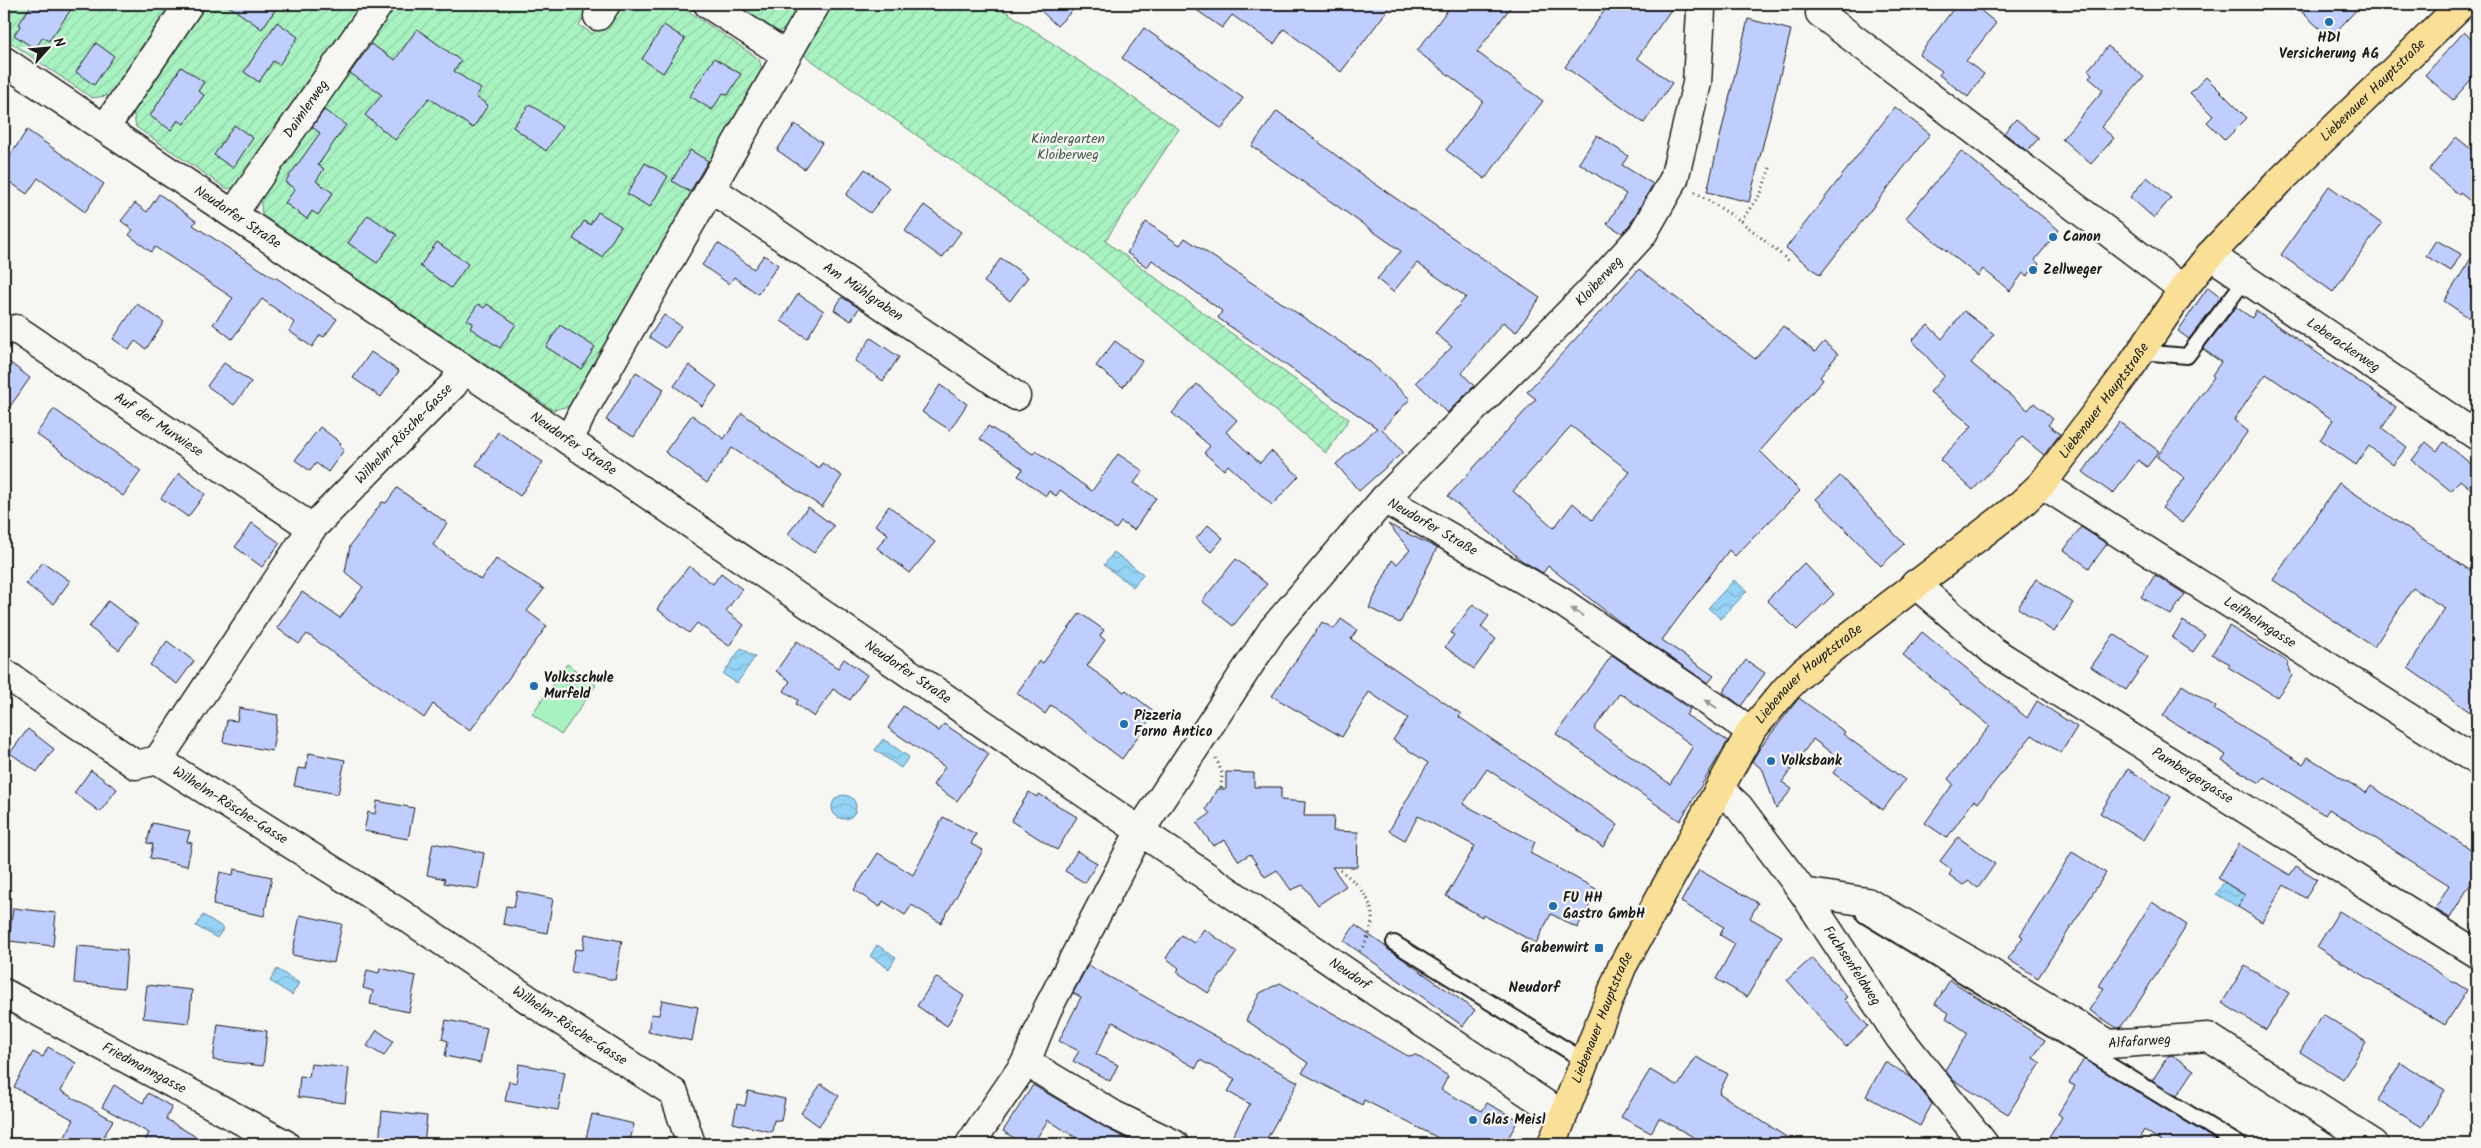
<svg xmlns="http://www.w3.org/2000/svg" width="2481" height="1148" font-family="Kalam,sans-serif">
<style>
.garden{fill:url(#garden-furrows);stroke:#62876e}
.pitch{fill:#a8f2c1;stroke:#62876e}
.water{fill:url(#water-waves);stroke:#648a9e}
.building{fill:#bfcefe;stroke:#1c1c1c;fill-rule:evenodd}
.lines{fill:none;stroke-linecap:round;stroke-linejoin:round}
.lane-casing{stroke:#1c1c1c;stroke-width:18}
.street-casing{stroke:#1c1c1c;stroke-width:31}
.secondary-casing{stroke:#1c1c1c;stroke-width:31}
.primary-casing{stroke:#1c1c1c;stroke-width:31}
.path{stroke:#1c1c1c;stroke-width:3;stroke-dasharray:1 4;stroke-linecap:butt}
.lane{stroke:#f6f6f2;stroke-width:14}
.street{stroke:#f6f6f2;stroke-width:28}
.secondary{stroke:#f6f6f2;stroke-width:28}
.primary{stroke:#fadf96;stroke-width:28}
.oneway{fill:#949492}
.poi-dot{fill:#1f6fb2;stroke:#f6f6f2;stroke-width:2}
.labels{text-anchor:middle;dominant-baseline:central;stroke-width:4.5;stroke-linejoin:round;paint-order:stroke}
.poi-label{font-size:14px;font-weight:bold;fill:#1c1c1c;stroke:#f6f6f2;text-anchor:start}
.street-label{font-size:14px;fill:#1c1c1c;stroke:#f6f6f2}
.park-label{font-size:14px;fill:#465c4e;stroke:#f6f6f2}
.neighbourhood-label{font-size:15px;font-weight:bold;fill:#1c1c1c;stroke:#f6f6f2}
</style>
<defs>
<pattern id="garden-furrows" width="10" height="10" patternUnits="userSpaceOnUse" patternTransform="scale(1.25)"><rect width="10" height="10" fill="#a8f2c1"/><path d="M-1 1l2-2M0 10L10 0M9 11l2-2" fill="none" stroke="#90cfa5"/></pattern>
<pattern id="water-waves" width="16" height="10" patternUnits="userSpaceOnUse" patternTransform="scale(1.25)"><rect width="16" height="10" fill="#94d3f5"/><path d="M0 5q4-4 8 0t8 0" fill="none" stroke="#7fb5d1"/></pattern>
</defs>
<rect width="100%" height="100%" fill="#f6f6f2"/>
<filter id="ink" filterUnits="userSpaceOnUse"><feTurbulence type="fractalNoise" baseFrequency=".02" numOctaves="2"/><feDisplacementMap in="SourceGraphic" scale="10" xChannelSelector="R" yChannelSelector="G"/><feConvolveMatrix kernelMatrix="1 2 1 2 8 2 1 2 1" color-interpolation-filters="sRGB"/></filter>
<g filter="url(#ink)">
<!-- garden -->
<path class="garden" d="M4 4H173L113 95 92 98 4 38Z
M204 4H367L244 185 227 189 136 127 133 111Z
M390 4H592L579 25 593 34 613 4H678L759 59 764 75 573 405 553 410 262 215 260 193Z
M728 4H810L796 27 770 33Z
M833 4H995L1179 129 1105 241 1349 419 1326 453 1091 259 804 55Z"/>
<!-- pitch -->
<path class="pitch" d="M567 664 596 685 561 735 532 714Z"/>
<!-- water -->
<path class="water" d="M1114 552 1143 574 1133 587 1104 565Z
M1734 580 1747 591 1721 619 1708 608Z
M741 648 755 657 737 683 723 674Z
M883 739 909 757 901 768 875 750Z
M832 807a12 12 0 1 1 24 0a12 12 0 1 1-24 0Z
M2224 882 2245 895 2238 907 2216 894Z
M203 915 224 928 217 938 196 926Z
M877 945 896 957 889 969 870 956Z
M277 969 299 983 292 995 270 981Z"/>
<!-- building -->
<path class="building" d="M32 4H75L49 41 43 37 35 49 14 35 21 25 19 24Z
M226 4H279L262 29Z
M1034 4H1079L1057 26Z
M1188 4H1392L1341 72 1284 29 1274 44 1232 15 1222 28Z
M1452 4H1513L1477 52 1543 101 1485 179 1446 150 1483 101 1417 51Z
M1609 4H1675L1637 58 1672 83 1644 123 1565 67Z
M1957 4H1973L1996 23 1966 61 1984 74 1968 97 1939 75 1942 71 1919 55Z
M2293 4H2362L2330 38Z
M1748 19 1791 30 1749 202 1707 192Z
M277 22 298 37 279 65 273 61 259 82 244 72Z
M664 25 685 39 663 73 642 59Z
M1144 28 1243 98 1222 129 1122 58Z
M417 29 461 61 454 71 481 89 476 97 488 105 473 128 429 98 395 140 365 115 382 95 350 73 371 44 395 60Z
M2464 32 2477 44V73L2453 100 2425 75Z
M96 43 114 56 94 85 76 72Z
M2108 46 2144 77 2101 127 2114 138 2091 164 2062 139 2103 90 2089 78 2092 74 2088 70Z
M714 58 741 74 728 95 723 93 712 110 690 96Z
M181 67 204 82 198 91 204 95 184 124 178 120 171 130 150 116Z
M2206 77 2247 118 2225 140 2207 122 2213 116 2190 93Z
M530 104 562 127 546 151 513 127Z
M1895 107 1930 134 1820 275 1786 248Z
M324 110 346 125 318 165 324 169 316 181 333 193 318 215 312 211 307 219 285 203 295 189 285 182 320 133 312 127Z
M1277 111 1365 177 1540 298 1516 332 1503 322 1462 373 1474 386 1447 413 1416 382 1452 347 1435 333 1466 297 1417 263 1393 292 1377 279 1401 251 1252 146Z
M2016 119 2039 138 2027 151 2004 133Z
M795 124 822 143 804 169 777 150Z
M234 125 253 138 233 168 214 155Z
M27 130 104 184 85 212 38 178 27 194 4 178V165Z
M1597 135 1628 156 1622 165 1653 184 1629 226 1622 233 1607 224 1626 194 1579 163Z
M2456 137 2477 154V206L2460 193 2459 195 2429 170Z
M690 150 708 161 690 192 672 181Z
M1961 151 2059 230 2035 260 2039 264 2027 276 2023 273 2010 291 1983 269 1978 276 1906 218Z
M645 163 668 176 650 207 627 194Z
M865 169 890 188 870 213 846 195Z
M2147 177 2171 198 2154 218 2130 197Z
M2329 186 2382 224 2333 292 2281 255Z
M159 194 196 221 193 225 274 278 275 277 337 319 324 337 320 335 312 347 289 331 295 323 262 299 232 339 213 324 233 298 155 247 151 252 129 235 133 230 121 221 135 203 147 212Z
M924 205 961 232 942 258 905 231Z
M598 212 621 226 602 257 573 239 584 221 590 225Z
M368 215 397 235 377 263 348 243Z
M1146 222 1180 245 1185 238 1370 362 1410 399 1382 429 1403 452 1359 491 1336 464 1377 428 1218 318 1222 311 1152 260 1147 267 1127 253Z
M2436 240 2461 254 2451 271 2426 256Z
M437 242 468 264 451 288 420 266Z
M718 243 754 269 764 255 778 265 758 294 734 277 729 284 702 265Z
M2477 249V323L2444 301Z
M1001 258 1028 277 1010 301 984 282Z
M1639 269 1755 359 1783 326 1815 352 1824 342 1838 354 1820 377 1823 380 1760 451 1800 491 1735 556 1729 550 1662 640 1714 676 1708 683 1630 630 1548 566 1543 573 1521 560 1448 496 1536 399 1527 392ZM1571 426 1630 472 1592 520 1573 503 1554 528 1513 491Z
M2208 287 2221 297 2189 339 2178 331Z
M798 294 824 311 807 338 781 321Z
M842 297 859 308 851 321 834 310Z
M137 304 164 322 146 349 135 341 129 350 113 339Z
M478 304 484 308 487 304 516 324 500 348 470 328 473 323 467 320Z
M2236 307 2252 318 2256 311 2396 407 2382 428 2407 447 2393 465 2369 446 2356 465 2320 440 2333 420 2266 374 2234 420 2248 431 2182 523 2162 508 2185 478 2157 457 2214 377 2212 375 2221 362 2203 349Z
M1964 311 1994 334 1971 363 2028 410 2034 403 2053 419 2048 425 2060 434 2044 455 2022 437 1973 490 1940 460 1972 426 1930 392 1944 376 1912 340 1928 325 1942 339Z
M664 315 681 326 666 348 649 337Z
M560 325 595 347 581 369 546 347Z
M871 338 899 357 883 381 855 361Z
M1115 341 1142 361 1123 387 1096 366Z
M371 352 399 371 381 397 353 378Z
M4 358 30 378 4 415Z
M224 363 251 382 234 405 207 386Z
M689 365 717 386 702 406 674 386Z
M636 372 664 389 634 437 606 420Z
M1197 384 1237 420 1226 432 1260 463 1271 451 1299 476 1272 505 1228 465 1224 470 1204 453 1210 446 1172 413Z
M940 385 967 404 950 430 922 412Z
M54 409 141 471 123 496 36 434Z
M742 413 760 426 759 428 819 468 822 463 842 476 822 507 732 448 707 483 665 452 692 415 724 439Z
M2119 422 2159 451 2147 467 2138 460 2113 494 2083 472Z
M988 426 1033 454 1036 451 1092 491 1118 454 1143 471 1134 483 1156 498 1134 530 1121 522 1116 529 1060 490 1056 496 1049 491 1046 496 1018 476 1023 469 980 439Z
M320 427 341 443 339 446 344 450 328 472 316 463 310 471 295 460Z
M498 432 543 462 520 496 476 465Z
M2426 442 2437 451 2444 442 2477 469V494L2460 480 2451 491 2412 460Z
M179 473 205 494 188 517 161 498Z
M1840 476 1904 544 1881 566 1816 499Z
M2339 483 2477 575V717L2408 668 2445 608 2413 588 2374 647 2273 580Z
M397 488 447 523 433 545 481 580 496 559 544 589 527 611 547 626 470 731 433 704 424 718 307 634 299 644 277 628 302 592 340 618 363 587 345 572 350 546 382 502 386 503Z
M889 506 935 542 910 573 877 548 888 534 875 525Z
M808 507 834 526 814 553 788 534Z
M252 523 280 543 262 567 235 547Z
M1388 524 1437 548 1400 623 1369 608 1392 560 1397 564 1410 550Z
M1208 525 1223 538 1211 552 1196 539Z
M2081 527 2107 544 2089 568 2064 550Z
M1236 559 1267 584 1233 626 1202 601Z
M43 562 70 581 53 604 26 584Z
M1804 563 1834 594 1797 630 1767 600Z
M689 566 713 584 721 573 742 589 726 611 744 625 729 646 697 623 689 633 657 609Z
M2155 575 2185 594 2171 615 2141 597Z
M2036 579 2073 603 2054 632 2018 608Z
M108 601 138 624 119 650 89 627Z
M1473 604 1489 616 1481 627 1496 639 1474 669 1445 647 1454 635 1451 633Z
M1080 613 1104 630 1100 636 1105 640 1087 666 1124 692 1126 690 1155 712 1122 759 1051 705 1045 714 1017 693 1039 661 1043 663Z
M1341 619 1357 630 1351 639 1461 714 1459 717 1618 825 1603 847 1487 769 1463 804 1535 842 1530 853 1598 890 1577 928 1551 914 1536 943 1483 915 1482 917 1446 896 1475 846 1418 816 1405 840 1389 831 1428 763 1393 740 1408 718 1369 692 1342 737 1272 696 1322 622 1334 629Z
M2183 621 2205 635 2193 652 2172 638Z
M2229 626 2287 661 2292 676 2277 697 2228 667 2230 664 2212 654Z
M1922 632 2027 718 2037 701 2077 727 2061 753 2032 735 1978 803 1974 800 1947 838 1925 823 1953 784 1948 779 1990 726 1903 655Z
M2114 634 2148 657 2126 690 2091 667Z
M167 641 194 661 177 684 150 665Z
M797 641 838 668 844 659 867 675 850 700 833 689 814 717 796 704 798 700 784 691 790 681 776 671Z
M1612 655 1690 709 1686 715 1728 741 1680 821 1556 734ZM1620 693 1693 746 1670 784 1594 729Z
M1746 660 1765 673 1741 706 1723 692Z
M2182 685 2216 707 2214 710 2303 764 2308 757 2366 793 2371 786 2477 853V873L2450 918 2435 909 2449 885 2329 809 2325 815 2264 777 2260 783 2222 761 2226 755 2163 716Z
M1799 698 1845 732 1843 734 1905 780 1883 810 1833 773 1842 761 1813 739 1782 782 1792 789 1776 809 1763 770 1752 761 1760 748Z
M903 706 939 731 944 724 989 754 957 801 933 785 945 767 888 728Z
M239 708 278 715 272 751 223 742 227 720 237 721Z
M28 729 54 749 37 772 10 753Z
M309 753 345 760 338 794 294 786 298 768 306 769Z
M2128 769 2171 797 2144 840 2100 813Z
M91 770 117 789 100 812 74 793Z
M1226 772 1254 773V787H1281V800L1305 802 1304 816H1334L1333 831 1358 832 1357 867H1332L1346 886 1318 905 1303 885 1291 890 1277 870 1265 877 1250 854 1239 861 1225 840 1213 846 1197 823 1210 814 1206 809 1217 789H1226Z
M1029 792 1037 797 1039 794 1077 817 1057 850 1011 821Z
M377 801 414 808 408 839 364 831 368 812 375 814Z
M943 817 976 834 971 844 983 850 941 923 912 905 905 915 883 901 880 907 854 890 878 853 913 875Z
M152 823 190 831 187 842 192 843 187 866 150 858 153 844 147 843Z
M1958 837 1995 864 1978 888 1969 881 1963 885 1949 875 1952 870 1940 861Z
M433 843 484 853 478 889 444 883 445 879 427 875Z
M2239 844 2290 875 2296 866 2317 879 2305 898 2284 885 2262 922 2238 907 2245 895 2218 878Z
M1077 851 1097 863 1085 883 1065 871Z
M2072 852 2106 873 2038 978 2008 959 2023 937 2020 935Z
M234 869 272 877 264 916 213 905 220 872 233 875Z
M1699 870 1758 903 1750 918 1782 936 1747 997 1716 979 1735 944 1720 935 1724 927 1681 902Z
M517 891 553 899 547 933 503 924 506 906 514 907Z
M2152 902 2187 925 2138 1003 2120 1028H2117L2089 1010 2104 988 2099 986Z
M13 908 56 913 53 946 9 941Z
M2339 911 2467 990 2445 1025 2317 947Z
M300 915 342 924 334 963 292 955Z
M1355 925 1475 1010 1463 1026 1344 941Z
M1204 929 1237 952 1208 993 1177 972 1179 968 1166 958 1181 935 1194 943Z
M585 934 622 941 615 980 571 972 575 949 583 950Z
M77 946 127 950 124 988 74 983Z
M1812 958 1847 997 1844 999 1868 1026 1846 1047 1787 980Z
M1088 965 1298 1082 1264 1144H1228L1250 1104 1228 1092 1235 1079 1200 1060 1196 1068 1113 1022 1096 1054 1118 1065 1110 1081 1073 1061 1079 1051 1059 1041 1081 997 1073 993Z
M2245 966 2289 993 2266 1030 2222 1003Z
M380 968 416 976 409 1012 370 1004 373 991 363 988 367 970 379 973Z
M936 977 964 996 947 1026 917 1006Z
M1950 980 2045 1040 2033 1058 2041 1063 2008 1114 1953 1080 1945 1070 1968 1033 1946 1018 1949 1013 1935 1004Z
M1280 983 1408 1056 1416 1055 1448 1076 1441 1090 1482 1111 1487 1103 1518 1120 1505 1144H1450L1364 1100 1362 1105 1302 1073 1308 1063 1246 1020 1260 993Z
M147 985 192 990 189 1023 143 1018Z
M662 1000 698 1007 692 1041 648 1032 651 1014 659 1015Z
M2323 1014 2366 1042 2343 1079 2300 1052Z
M446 1020 487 1028 480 1063 445 1056 448 1041 442 1039Z
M218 1024 267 1031 263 1066 213 1060Z
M377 1030 393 1041 384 1056 367 1046Z
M48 1047 76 1063 61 1091 113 1120 100 1144H61L74 1120 14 1087 33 1052 43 1057Z
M2172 1055 2194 1070 2177 1096 2152 1081 2168 1056Z
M1696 1057 1728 1074 1719 1093 1797 1144H1724L1710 1136 1706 1144 1659 1118 1651 1133 1621 1117 1650 1070 1678 1086Z
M2084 1059 2193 1126 2222 1144H2166L2144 1130 2136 1144H2045L2062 1117 2058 1114 2075 1086 2069 1083Z
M1885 1062 1911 1077 1932 1104 1920 1126 1866 1096Z
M2401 1063 2445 1090 2422 1127 2378 1100Z
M311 1064 349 1068 345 1103 298 1097 300 1076 309 1077Z
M519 1064 565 1072 558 1110 505 1101 509 1081 516 1083Z
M821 1084 839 1096 819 1126 801 1113Z
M114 1085 143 1103 148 1093 172 1107 166 1119 208 1144H143L149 1133 102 1107Z
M1033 1085 1106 1128 1136 1144H1086L1048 1120 1033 1144H1023L1003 1131Z
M748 1091 785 1099 781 1121 774 1120 772 1132 733 1123 737 1104 745 1106Z
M382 1111 427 1116 424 1144H379Z
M592 1114 634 1124 629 1144H591L592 1139 586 1138Z"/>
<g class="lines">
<defs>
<path id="lane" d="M2140 352 2187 356 2245 280
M1864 915 2239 1144
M1394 943 1585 1061"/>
<g id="street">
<path d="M708 4 786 55"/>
<path d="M1820 13 2183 289"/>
<path d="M598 16 606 4"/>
<path d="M105 128 189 4"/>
<path id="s1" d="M710 188 1016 396"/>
<path id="s2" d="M233 214 379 4"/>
<path id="s3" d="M2210 255 2477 436"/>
<path id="s4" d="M4 331 16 329 312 528"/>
<path id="s5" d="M464 369 453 385 312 528 158 760 400 913 547 1012 674 1093 691 1144"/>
<path d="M569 441 581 415 816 4"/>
<path id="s6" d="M2042 484 2477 761"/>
<path id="s7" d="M1384 499 1562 602 1751 731"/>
<path id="s8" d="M1915 584 1993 651 2477 954"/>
<path d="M4 673 136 765 158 760"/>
<path id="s9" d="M1720 789 1739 807 1803 892 1899 1037 1984 1144"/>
<path id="s10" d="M1803 892 1867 902 1979 966 2109 1044 2208 1037 2374 1144"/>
<path id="s11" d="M4 993 285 1144"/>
<path d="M1026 1062 1114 1115 1174 1144"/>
<path id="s12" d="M970 1144 1026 1062 1047 1010 1140 831 1273 629 1384 499 1588 294 1642 235 1674 179 1697 83 1701 10 1699 4"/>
</g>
<g id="secondary">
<path id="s13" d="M4 61 464 369 1364 984 1562 1115"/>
</g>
<g id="primary">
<path id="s14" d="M1552 1144 1622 967 1751 731 1786 689 1804 671 2021 504 2042 484 2129 369 2183 289 2210 255 2279 182 2462 4"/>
</g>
</defs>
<!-- lane casing -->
<use href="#lane" class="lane-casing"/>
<!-- street casing -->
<use href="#street" class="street-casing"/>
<!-- secondary casing -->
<use href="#secondary" class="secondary-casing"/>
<!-- primary casing -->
<use href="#primary" class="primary-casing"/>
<!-- path -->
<path class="path" d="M1695 192 1741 221 1789 261
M1741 221 1761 193 1771 165
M1216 758 1222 773 1221 789
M1340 870C1370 892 1384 917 1360 951"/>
<!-- lane -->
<use href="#lane" class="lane"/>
<!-- street -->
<use href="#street" class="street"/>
<!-- secondary -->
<use href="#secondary" class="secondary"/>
<!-- primary -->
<use href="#primary" class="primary"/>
</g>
<!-- one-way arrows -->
<defs><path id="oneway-solid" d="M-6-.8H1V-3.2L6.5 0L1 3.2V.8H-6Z" transform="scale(1.25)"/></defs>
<g class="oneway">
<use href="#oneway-solid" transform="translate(1577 612) rotate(-146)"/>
<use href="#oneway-solid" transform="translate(1711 704) rotate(-146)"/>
</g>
</g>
<!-- markers -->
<g class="poi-dot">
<circle cx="2329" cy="22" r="5"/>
<circle cx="2053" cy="237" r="5"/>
<circle cx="2033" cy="270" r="5"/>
<circle cx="534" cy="686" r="5"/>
<circle cx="1124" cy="724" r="5"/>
<circle cx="1771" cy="761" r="5"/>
<circle cx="1553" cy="906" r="5"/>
<rect x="1594" y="943" width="10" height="10" rx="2.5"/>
<circle cx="1473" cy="1120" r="5"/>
</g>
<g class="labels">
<!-- poi labels -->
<g class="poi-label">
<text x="2329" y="38" text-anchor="middle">HDI<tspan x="2329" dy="16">Versicherung AG</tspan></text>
<text x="2063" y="237">Canon</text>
<text x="2043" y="270">Zellweger</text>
<text x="544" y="678">Volksschule<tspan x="544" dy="16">Murfeld</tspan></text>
<text x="1134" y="716">Pizzeria<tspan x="1134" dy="16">Forno Antico</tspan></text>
<text x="1781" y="761">Volksbank</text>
<text x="1563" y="898">FU HH<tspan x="1563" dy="16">Gastro GmbH</tspan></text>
<text x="1589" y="948" text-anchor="end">Grabenwirt</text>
<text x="1483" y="1120">Glas Meisl</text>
</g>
<!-- street labels -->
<g class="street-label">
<text stroke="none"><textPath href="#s14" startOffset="1358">Liebenauer Hauptstraße</textPath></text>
<text stroke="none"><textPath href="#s2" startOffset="128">Daimlerweg</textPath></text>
<text stroke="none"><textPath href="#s13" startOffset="281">Neudorfer Straße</textPath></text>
<text stroke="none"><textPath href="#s12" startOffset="1076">Kloiberweg</textPath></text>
<text stroke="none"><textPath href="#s1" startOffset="185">Am Mühlgraben</textPath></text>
<text stroke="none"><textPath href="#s3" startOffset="161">Leberackerweg</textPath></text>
<text stroke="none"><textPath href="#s14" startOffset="946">Liebenauer Hauptstraße</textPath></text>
<text stroke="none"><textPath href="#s4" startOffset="184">Auf der Murwiese</textPath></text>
<text transform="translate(404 434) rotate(-46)">Wilhelm-Rösche-Gasse</text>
<text stroke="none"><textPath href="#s13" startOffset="686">Neudorfer Straße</textPath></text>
<text stroke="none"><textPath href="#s7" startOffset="56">Neudorfer Straße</textPath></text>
<text stroke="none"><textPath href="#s6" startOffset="258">Leifhelmgasse</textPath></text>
<text stroke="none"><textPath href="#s13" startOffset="1091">Neudorfer Straße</textPath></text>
<text stroke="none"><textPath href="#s14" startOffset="541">Liebenauer Hauptstraße</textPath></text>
<text stroke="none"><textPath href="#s8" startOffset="338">Pambergergasse</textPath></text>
<text stroke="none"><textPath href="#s5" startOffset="584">Wilhelm-Rösche-Gasse</textPath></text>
<text stroke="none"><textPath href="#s9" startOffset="221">Fuchsenfeldweg</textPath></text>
<text stroke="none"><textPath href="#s13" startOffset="1626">Neudorf</textPath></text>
<text stroke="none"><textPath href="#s14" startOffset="136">Liebenauer Hauptstraße</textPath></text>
<text stroke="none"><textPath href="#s5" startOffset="989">Wilhelm-Rösche-Gasse</textPath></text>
<text stroke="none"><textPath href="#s10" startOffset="376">Alfafarweg</textPath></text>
<text stroke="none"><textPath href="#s11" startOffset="159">Friedmanngasse</textPath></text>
</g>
<!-- park labels -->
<g class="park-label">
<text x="1068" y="139">Kindergarten<tspan x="1068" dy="16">Kloiberweg</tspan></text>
</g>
<!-- neighbourhood labels -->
<g class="neighbourhood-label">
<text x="1534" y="988">Neudorf</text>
</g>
</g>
<!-- margin -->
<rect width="2481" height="1148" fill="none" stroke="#f6f6f2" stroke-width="20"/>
<rect x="10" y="10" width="2461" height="1128" fill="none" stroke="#1c1c1c" stroke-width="2" filter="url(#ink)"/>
<!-- north arrow -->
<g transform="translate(48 48) rotate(63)" stroke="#f6f6f2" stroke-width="4" paint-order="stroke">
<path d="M0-4L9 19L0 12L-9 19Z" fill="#1c1c1c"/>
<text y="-8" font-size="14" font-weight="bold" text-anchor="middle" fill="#1c1c1c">N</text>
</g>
</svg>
